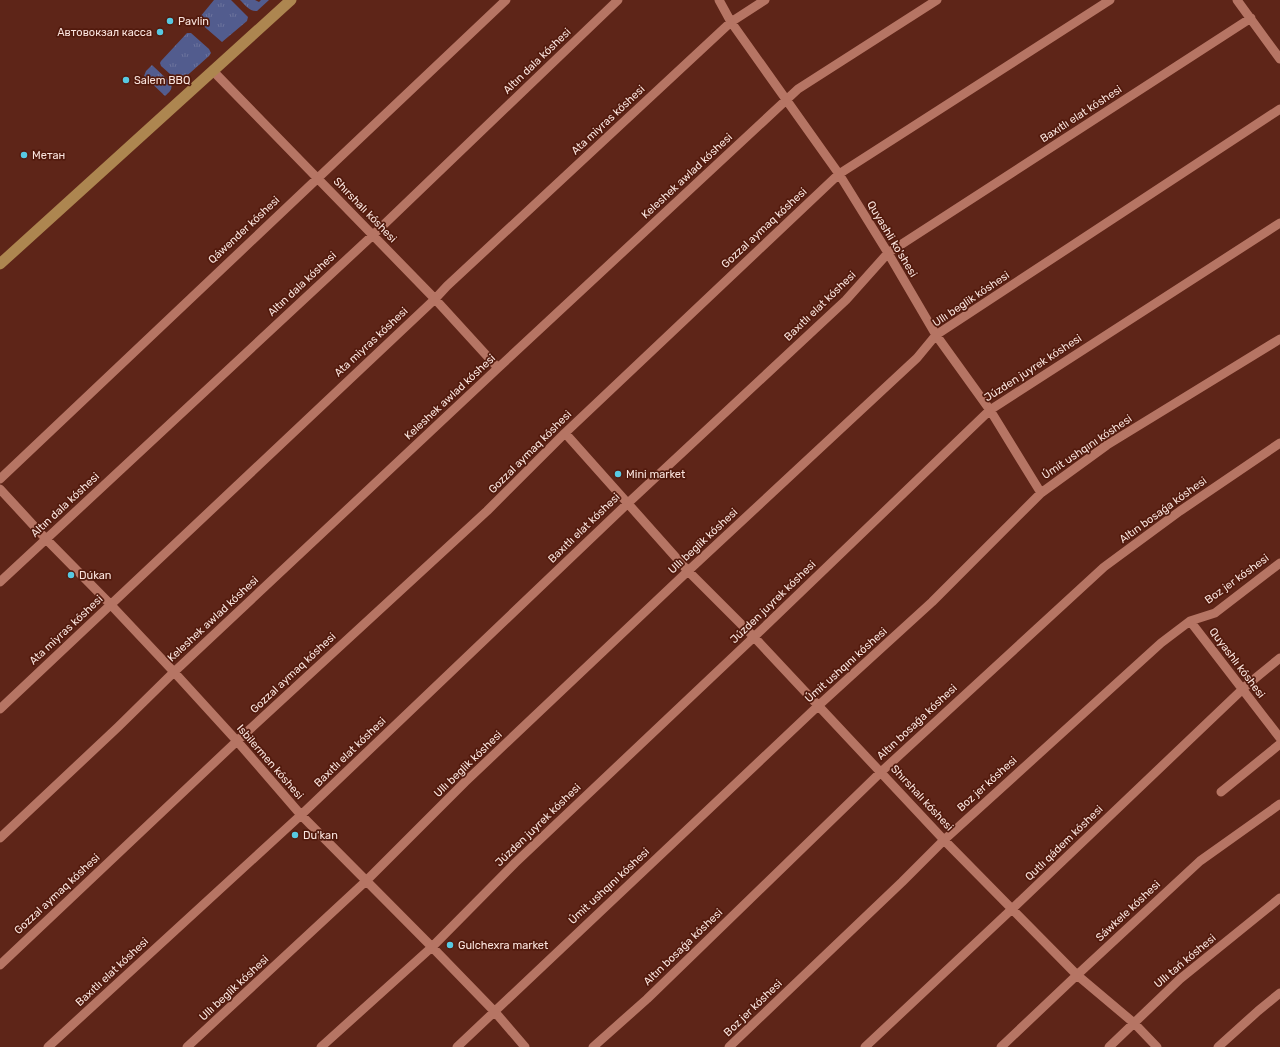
<svg xmlns="http://www.w3.org/2000/svg" width="1280" height="1047" font-family="Rubik,sans-serif">
<style>
.grass{fill:url(#grass-tufts)}
.lines{fill:none;stroke-linecap:round;stroke-linejoin:round}
.minor{stroke:#b67564;stroke-width:9}
.major{stroke:#ad8650;stroke-width:11}
.poi-dot{fill:#57c9e2;stroke:#521a0d;stroke-width:1.5}
.labels{text-anchor:middle;dominant-baseline:central;stroke-width:3.5;stroke-linejoin:round;paint-order:stroke}
.poi-label{font-size:11px;fill:#fae4de;stroke:#521a0d;text-anchor:start}
.street-label{font-size:11px;fill:#fae4de;stroke:#521a0d}
</style>
<defs>
<pattern id="grass-tufts" width="24" height="20" patternUnits="userSpaceOnUse"><rect width="24" height="20" fill="#525c8e"/><path d="M3 7l-1-3M5 7V3M7 7l1-3M15 17l-1-3M17 17v-4M19 17l1-3" fill="none" stroke="#6c739d"/></pattern>
</defs>
<rect width="100%" height="100%" fill="#5e2518"/>
<!-- grass -->
<path class="grass" d="M214 0H231L248 17 247 21 222 42 200 23V17Z
M240 0H255L259 2 261 0H269L257 11C250 12 245 5 240 0Z
M187 33H191L209 49 211 53 209 56 181 81H178L161 66 160 63 161 61Z
M152 65 171 83C173 90 169 92 165 96L144 76 146 71Z"/>
<g class="lines">
<!-- minor -->
<path class="minor" d="M719 0 731 22 839 174 888 253 936 335 990 410 1041 493
M1237 0 1280 59
M213 71 435 299 498 368
M565 433 688 571 754 637 944 840 1077 975 1134 1023 1157 1047
M0 479 506 0
M0 489 46 539 111 605 174 672 237 741 301 815 432 947 495 1012 525 1047
M0 582 373 235 618 0
M1190 621 1280 738
M0 709 435 299 447 286 731 22 765 0
M1221 792 1280 744
M0 838 118 727 174 672 498 368 798 89 937 0
M0 965 237 741 487 511 565 433 839 174 1110 0
M48 1047 301 815 627 504 846 300 888 253 1251 18
M187 1047 366 881 465 782 688 571 917 358 936 335 1280 109
M321 1047 432 947 515 863 754 637 990 410 1280 223
M457 1047 819 705 932 602 1041 493 1107 445 1280 339
M593 1047 647 999 881 772 1104 567 1180 511 1280 443
M729 1047 902 882 944 840 1161 643 1190 621 1215 613 1280 563
M865 1047 1012 909 1247 685 1280 658
M1001 1047 1077 975 1200 861 1280 804
M1109 1047 1180 979 1280 898
M1218 1047 1258 1011 1280 993"/>
<!-- major -->
<path class="major" d="M0 264 291 0"/>
</g>
<!-- markers -->
<g class="poi-dot">
<circle cx="170" cy="21" r="4"/>
<circle cx="160" cy="32" r="4"/>
<circle cx="126" cy="80" r="4"/>
<circle cx="24" cy="155" r="4"/>
<circle cx="618" cy="474" r="4"/>
<circle cx="71" cy="575" r="4"/>
<circle cx="295" cy="835" r="4"/>
<circle cx="450" cy="945" r="4"/>
</g>
<g class="labels">
<!-- poi labels -->
<g class="poi-label">
<text x="178" y="21">Pavlin</text>
<text x="152" y="32" text-anchor="end">Автовокзал касса</text>
<text x="134" y="80">Salem BBQ</text>
<text x="32" y="155">Метан</text>
<text x="626" y="474">Mini market</text>
<text x="79" y="575">Dúkan</text>
<text x="303" y="835">Du'kan</text>
<text x="458" y="945">Gulchexra market</text>
</g>
<!-- street labels -->
<g class="street-label">
<text transform="translate(537 61) rotate(-44)">Altın dala kóshesi</text>
<text transform="translate(1081 114) rotate(-33)">Baxıtlı elat kóshesi</text>
<text transform="translate(608 120) rotate(-43)">Ata miyras kóshesi</text>
<text transform="translate(687 176) rotate(-43)">Keleshek awlad kóshesi</text>
<text transform="translate(365 210) rotate(46)">Shırshalı kóshesi</text>
<text transform="translate(764 228) rotate(-43)">Gozzal aymaq kóshesi</text>
<text transform="translate(244 230) rotate(-43)">Qáwender kóshesi</text>
<text transform="translate(892 239) rotate(59)">Quyashli ko'shesi</text>
<text transform="translate(302 284) rotate(-43)">Altın dala kóshesi</text>
<text transform="translate(971 299) rotate(-34)">Ullı beglik kóshesi</text>
<text transform="translate(820 306) rotate(-44)">Baxıtlı elat kóshesi</text>
<text transform="translate(371 342) rotate(-43)">Ata miyras kóshesi</text>
<text transform="translate(1033 368) rotate(-33)">Júzden juyrek kóshesi</text>
<text transform="translate(450 397) rotate(-43)">Keleshek awlad kóshesi</text>
<text transform="translate(1087 447) rotate(-34)">Úmit ushqını kóshesi</text>
<text transform="translate(530 452) rotate(-45)">Gozzal aymaq kóshesi</text>
<text transform="translate(65 505) rotate(-43)">Altın dala kóshesi</text>
<text transform="translate(1163 510) rotate(-36)">Altın bosaǵa kóshesi</text>
<text transform="translate(584 528) rotate(-44)">Baxıtlı elat kóshesi</text>
<text transform="translate(703 541) rotate(-43)">Ullı beglik kóshesi</text>
<text transform="translate(1237 579) rotate(-36)">Boz jer kóshesi</text>
<text transform="translate(773 602) rotate(-44)">Júzden juyrek kóshesi</text>
<text transform="translate(213 619) rotate(-43)">Keleshek awlad kóshesi</text>
<text transform="translate(66 630) rotate(-43)">Ata miyras kóshesi</text>
<text transform="translate(1237 663) rotate(53)">Quyashlı kóshesi</text>
<text transform="translate(846 665) rotate(-42)">Úmit ushqını kóshesi</text>
<text transform="translate(293 673) rotate(-43)">Gozzal aymaq kóshesi</text>
<text transform="translate(917 722) rotate(-43)">Altın bosaǵa kóshesi</text>
<text transform="translate(350 752) rotate(-44)">Baxıtlı elat kóshesi</text>
<text transform="translate(270 762) rotate(49)">Isbilermen kóshesi</text>
<text transform="translate(468 764) rotate(-44)">Ullı beglik kóshesi</text>
<text transform="translate(987 784) rotate(-42)">Boz jer kóshesi</text>
<text transform="translate(922 798) rotate(47)">Shırshalı kóshesi</text>
<text transform="translate(538 825) rotate(-44)">Júzden juyrek kóshesi</text>
<text transform="translate(1064 843) rotate(-44)">Qutlı qádem kóshesi</text>
<text transform="translate(609 886) rotate(-43)">Úmit ushqını kóshesi</text>
<text transform="translate(57 894) rotate(-43)">Gozzal aymaq kóshesi</text>
<text transform="translate(1128 911) rotate(-43)">Sáwkele kóshesi</text>
<text transform="translate(683 947) rotate(-44)">Altın bosaǵa kóshesi</text>
<text transform="translate(1185 961) rotate(-40)">Ullı tań kóshesi</text>
<text transform="translate(112 972) rotate(-43)">Baxıtlı elat kóshesi</text>
<text transform="translate(234 988) rotate(-43)">Ullı beglik kóshesi</text>
<text transform="translate(753 1008) rotate(-44)">Boz jer kóshesi</text>
</g>
</g>
</svg>
